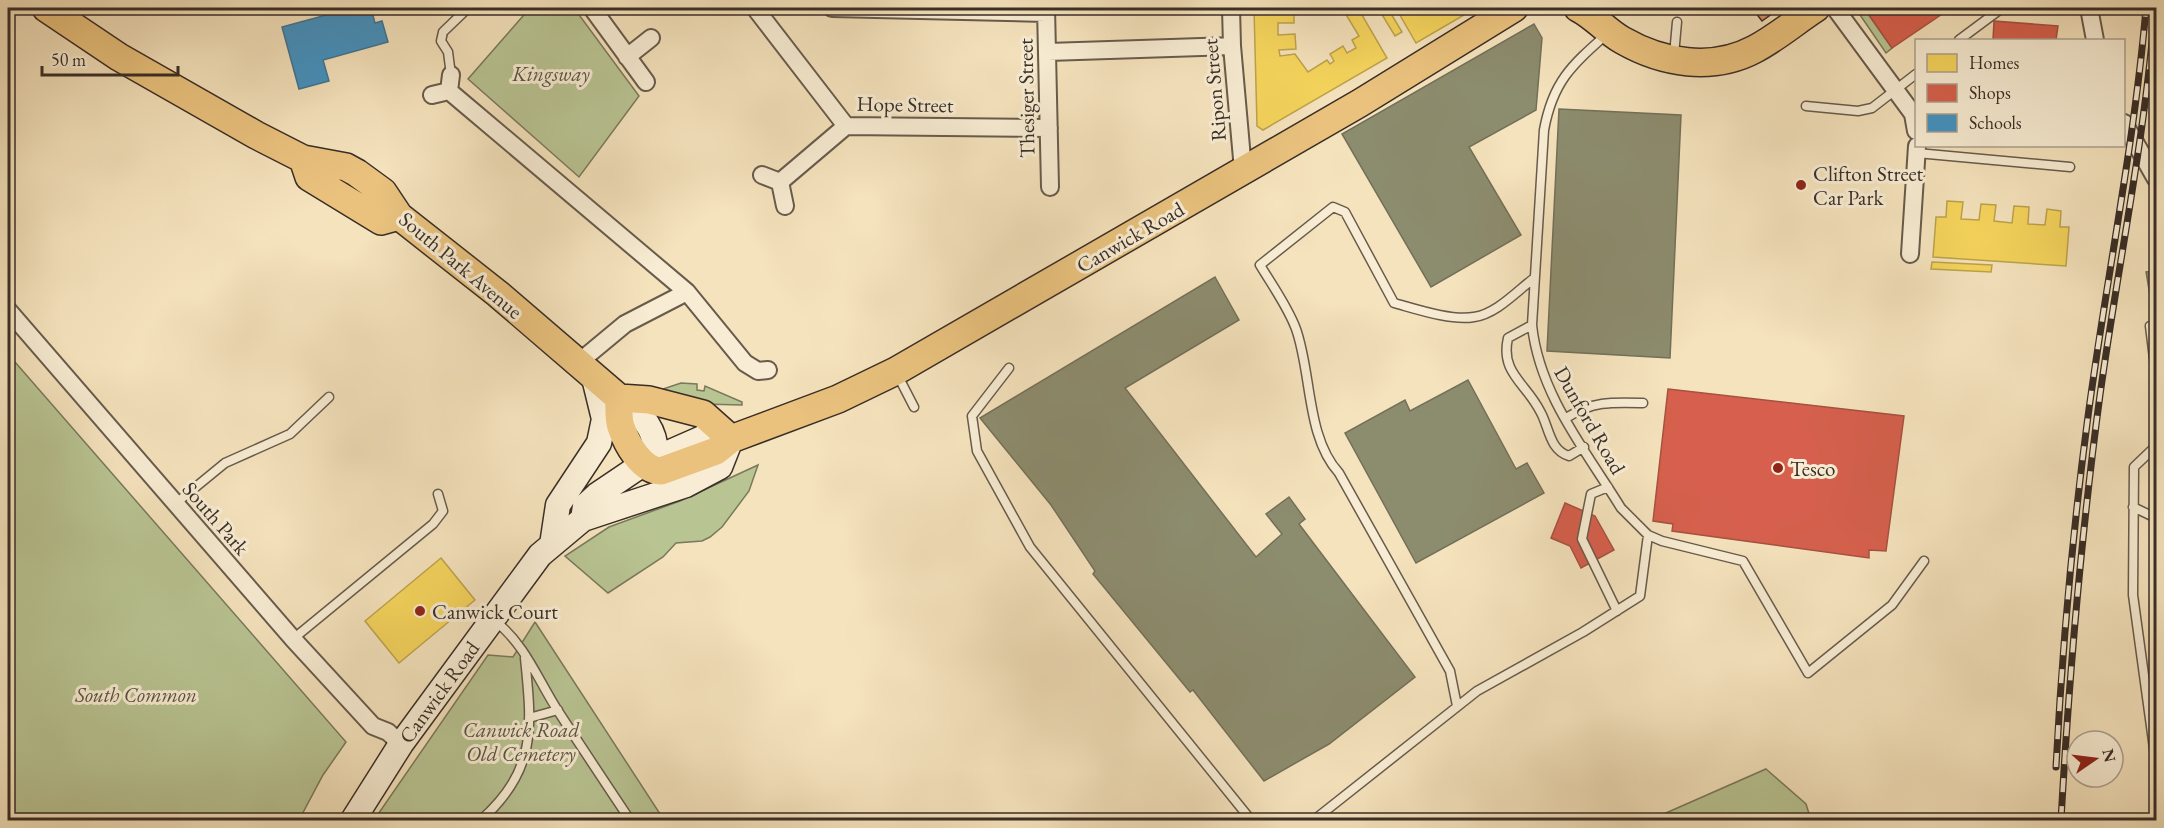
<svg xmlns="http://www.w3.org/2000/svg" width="2164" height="828" font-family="'EB Garamond',serif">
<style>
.green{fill:#b9c493;stroke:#79795d;stroke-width:1.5}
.homes{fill:#f6d55c;stroke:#bda34c;stroke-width:1.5}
.shops{fill:#d6604d;stroke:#a75142;stroke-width:1.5}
.schools{fill:#4393c3;stroke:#407594;stroke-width:1.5}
.industry{fill:#8c8c6e;stroke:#737059;stroke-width:1.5}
.building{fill:#da946e;stroke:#392e27;stroke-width:1.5}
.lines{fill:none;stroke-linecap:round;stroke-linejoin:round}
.lane-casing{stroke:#685b4c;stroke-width:11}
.street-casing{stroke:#685b4c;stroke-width:20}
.secondary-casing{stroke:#392e27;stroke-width:27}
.primary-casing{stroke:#392e27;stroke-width:30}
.lane{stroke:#f8edd4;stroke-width:8}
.street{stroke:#f8edd4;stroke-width:16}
.secondary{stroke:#f8edd4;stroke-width:24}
.primary{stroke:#eac27e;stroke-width:27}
.rail-casing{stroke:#392e27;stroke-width:7}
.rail{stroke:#f8edd4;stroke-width:4.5;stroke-dasharray:14;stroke-linecap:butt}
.poi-dot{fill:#8f2418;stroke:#f8edd4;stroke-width:2}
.labels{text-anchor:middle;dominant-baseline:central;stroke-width:6;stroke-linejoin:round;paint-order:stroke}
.park-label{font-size:21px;font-style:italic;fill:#595442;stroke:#f8edd4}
.street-label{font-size:21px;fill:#392e27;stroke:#f8edd4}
.poi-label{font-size:21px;fill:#392e27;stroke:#f8edd4;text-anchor:start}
</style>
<rect width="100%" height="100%" fill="#f5e3bd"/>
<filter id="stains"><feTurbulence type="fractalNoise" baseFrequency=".00333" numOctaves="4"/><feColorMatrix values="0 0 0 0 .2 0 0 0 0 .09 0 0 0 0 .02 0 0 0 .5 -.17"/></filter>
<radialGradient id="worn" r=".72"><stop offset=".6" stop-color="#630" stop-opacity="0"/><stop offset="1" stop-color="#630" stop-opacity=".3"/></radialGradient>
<!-- green -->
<path class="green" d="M530 8H574L639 96 579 177 468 79Z
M1858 8H1864L1892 48 1886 53 1858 12Z
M8 354 346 742 323 775 299 820H8Z
M681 383 697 384V390L704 391 705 386 742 402V405L701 404 657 391Z
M758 465 749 491 722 527 710 537 702 541 676 543 663 557 608 593 565 556 609 527 680 501Z
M535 622 664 820H374L488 655 513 657Z
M1766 769 1806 804 1811 820H1650Z"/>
<!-- homes -->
<path class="homes" d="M1254 8H1294V23H1278V35L1295 34 1296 49 1279 50 1280 56 1295 54 1308 72 1327 60 1330 64 1334 61 1330 54 1343 46 1347 53 1356 48 1352 40 1359 36 1342 8H1358L1387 58 1263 130 1257 126Z
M1378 8H1394L1390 12 1402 32 1395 36Z
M1404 8 1406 12 1413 8H1476L1416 43 1397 10Z
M1947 201 1963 202 1961 219 1979 220 1981 204 1996 205 1994 221 2012 223 2014 206 2029 207 2028 224 2045 225 2047 209 2061 211 2060 227H2069L2066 266 1933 257 1936 217H1946Z
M1932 262 1992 265 1991 272 1931 269Z
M441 558 475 600 399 663 365 621Z"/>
<!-- shops -->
<path class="shops" d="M1864 8H1951L1892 48Z
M1994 21 2058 26 2056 40H1993Z
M1668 389 1904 416 1886 551 1869 550V558L1672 531 1673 524 1653 521Z
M1565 503 1595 516 1614 550 1581 568 1570 546 1551 538Z"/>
<!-- schools -->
<path class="schools" d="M352 8H371L375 23 382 21 388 42 323 60 329 81 299 89 282 27Z"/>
<!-- industry -->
<path class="industry" d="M1534 24 1542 38 1536 110 1469 147 1521 235 1431 287 1342 134Z
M1559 109 1681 115 1670 358 1547 351Z
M2156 271V330L2146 272Z
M1215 277 1239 320 1125 388 1256 557 1282 534 1266 514 1289 497 1305 519 1299 524 1415 677 1329 744 1264 781 1193 690 1190 692 1093 574 1095 571 1051 505 980 418Z
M1468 380 1516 469 1527 463 1544 493 1416 563 1345 433 1405 400 1410 411Z"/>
<!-- building -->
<path class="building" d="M1752 8H1780L1762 21Z"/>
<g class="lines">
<defs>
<path id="lane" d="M1608 33C1572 65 1553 81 1544 130L1532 325C1539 394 1586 451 1621 508L1648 535 1662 541 1743 561 1808 673 1892 605 1924 561
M1959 40 2002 8
M1674 55 1677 22
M451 75 448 52 441 41 443 32 468 8
M1806 106 1858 111 1872 108 1916 74
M1917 153 2070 167
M1532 325 1508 338C1500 373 1526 383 1540 411 1549 426 1549 450 1569 456L1584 447
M2150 326 2156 375
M1009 368 972 416 977 451 1030 547 1251 820
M897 374 914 407
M1566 418C1593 401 1611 402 1643 403
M2156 446 2134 467 2133 595 2156 763
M1608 487 1591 494 1582 539 1617 611
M175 504 225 463 290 434 329 397
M2133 507 2156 518
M495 621C525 644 538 680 558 711 582 748 606 784 630 820
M293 639 433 524 443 511 438 494
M1457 706 1450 671 1339 473C1306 437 1312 374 1296 329 1288 307 1272 285 1260 265L1333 207 1345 212 1394 303C1416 309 1451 321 1474 317 1496 314 1516 292 1533 279
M529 718 558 710
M481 820C537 770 532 727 525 658
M1314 820 1477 691 1583 632 1640 596 1648 535"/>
<path id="street" d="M592 8 646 82
M755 8 846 126
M832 8 1046 13
M1046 8 1050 187
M1231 8 1232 46 1243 170
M1835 8 1913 114 1916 131
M2089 8 2095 40
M1048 52 1232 46
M627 57 651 38
M449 91 687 292 745 363 758 371 768 370
M432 95 449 91 451 75
M2124 123 2156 179
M762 175 780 182 846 126 1049 128
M780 182 785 206
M1910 254 1917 146
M8 310 293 639 373 726 388 732 401 744
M578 363 625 324 687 292"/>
<path id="secondary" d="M619 398C646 415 662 437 653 469
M552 545 558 505 599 443 604 419 594 378
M353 820 401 744 540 555 583 519 686 485 720 467 731 439 709 435 643 464 597 495 585 506 583 519"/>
<path id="primary" d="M46 8 119 57 256 135 303 159 346 167 357 173 383 192 399 216 498 294 619 398
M1578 8C1594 16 1606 31 1622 40 1662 63 1712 72 1755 49 1776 38 1796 21 1816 8
M303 159 309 177 381 221 399 216
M619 398C619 407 618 418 621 427 627 444 641 470 661 471L716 451 731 439 838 399 896 371 1360 103 1514 8
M619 398 649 400 703 414 731 439"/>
</defs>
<!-- lane casing -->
<use href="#lane" class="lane-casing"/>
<!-- street casing -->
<use href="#street" class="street-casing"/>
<!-- secondary casing -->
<use href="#secondary" class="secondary-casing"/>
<!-- primary casing -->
<use href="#primary" class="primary-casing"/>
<!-- lane -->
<use href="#lane" class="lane"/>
<!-- street -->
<use href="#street" class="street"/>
<!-- secondary -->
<use href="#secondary" class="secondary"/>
<!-- primary -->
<use href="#primary" class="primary"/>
<defs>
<path id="rail" d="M2056 767C2062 652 2072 538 2087 424 2105 285 2134 148 2146 8
M2061 820C2069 678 2081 536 2100 395 2118 265 2145 138 2155 8"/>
</defs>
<!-- rail casing -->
<use href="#rail" class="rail-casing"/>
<!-- rail -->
<use href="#rail" class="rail"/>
</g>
<!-- markers -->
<g class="poi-dot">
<circle cx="1801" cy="185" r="6"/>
<circle cx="1778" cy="468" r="6"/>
<circle cx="420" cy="611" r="6"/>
</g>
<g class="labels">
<!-- park labels -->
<g class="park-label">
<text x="551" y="73">Kingsway</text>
<text x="136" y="694">South Common</text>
<text x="521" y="729">Canwick Road<tspan x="521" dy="24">Old Cemetery</tspan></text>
</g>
<!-- street labels -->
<g class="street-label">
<text transform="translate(1214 90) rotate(-95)">Ripon Street</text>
<text transform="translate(1026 98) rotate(-91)">Thesiger Street</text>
<text transform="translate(905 104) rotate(1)">Hope Street</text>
<text transform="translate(1130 237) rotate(-30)">Canwick Road</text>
<text transform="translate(461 265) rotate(40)">South Park Avenue</text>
<text transform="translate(1590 420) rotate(60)">Dunford Road</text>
<text transform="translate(216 518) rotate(49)">South Park</text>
<text transform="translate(439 692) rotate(-54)">Canwick Road</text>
</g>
<!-- poi labels -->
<g class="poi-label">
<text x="1813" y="173">Clifton Street<tspan x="1813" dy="24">Car Park</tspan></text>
<text x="1790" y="468">Tesco</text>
<text x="432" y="611">Canwick Court</text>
</g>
</g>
<!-- margin -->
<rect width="2164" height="828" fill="none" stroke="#f5e3bd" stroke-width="30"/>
<rect x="9" y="9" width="2146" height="810" fill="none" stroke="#392e27" stroke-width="3"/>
<rect x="15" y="15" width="2134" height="798" fill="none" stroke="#392e27" stroke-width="1.5"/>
<!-- legend -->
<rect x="1915" y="39" width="210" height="108" fill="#f8edd4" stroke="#aca18f" stroke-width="1.5"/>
<rect x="1927" y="54" width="30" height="18" fill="#f6d55c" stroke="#aca18f" stroke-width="1.5"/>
<text x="1969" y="69" font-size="18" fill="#392e27">Homes</text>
<rect x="1927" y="84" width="30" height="18" fill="#d6604d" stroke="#aca18f" stroke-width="1.5"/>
<text x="1969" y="99" font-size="18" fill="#392e27">Shops</text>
<rect x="1927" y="114" width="30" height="18" fill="#4393c3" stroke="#aca18f" stroke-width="1.5"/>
<text x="1969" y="129" font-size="18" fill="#392e27">Schools</text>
<!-- north arrow -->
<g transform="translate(2095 759) rotate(76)"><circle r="28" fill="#f8edd4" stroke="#aca18f" stroke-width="1.5"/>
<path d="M0-4.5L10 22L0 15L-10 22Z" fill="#8f2418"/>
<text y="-9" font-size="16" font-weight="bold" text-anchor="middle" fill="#392e27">N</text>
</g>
<!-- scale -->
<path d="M42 66v9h136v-9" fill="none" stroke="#392e27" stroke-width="3"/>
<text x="51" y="66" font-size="18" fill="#392e27" stroke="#f8edd4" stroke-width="4.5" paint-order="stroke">50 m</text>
<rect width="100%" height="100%" filter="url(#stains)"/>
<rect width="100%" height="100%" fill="url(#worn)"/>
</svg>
